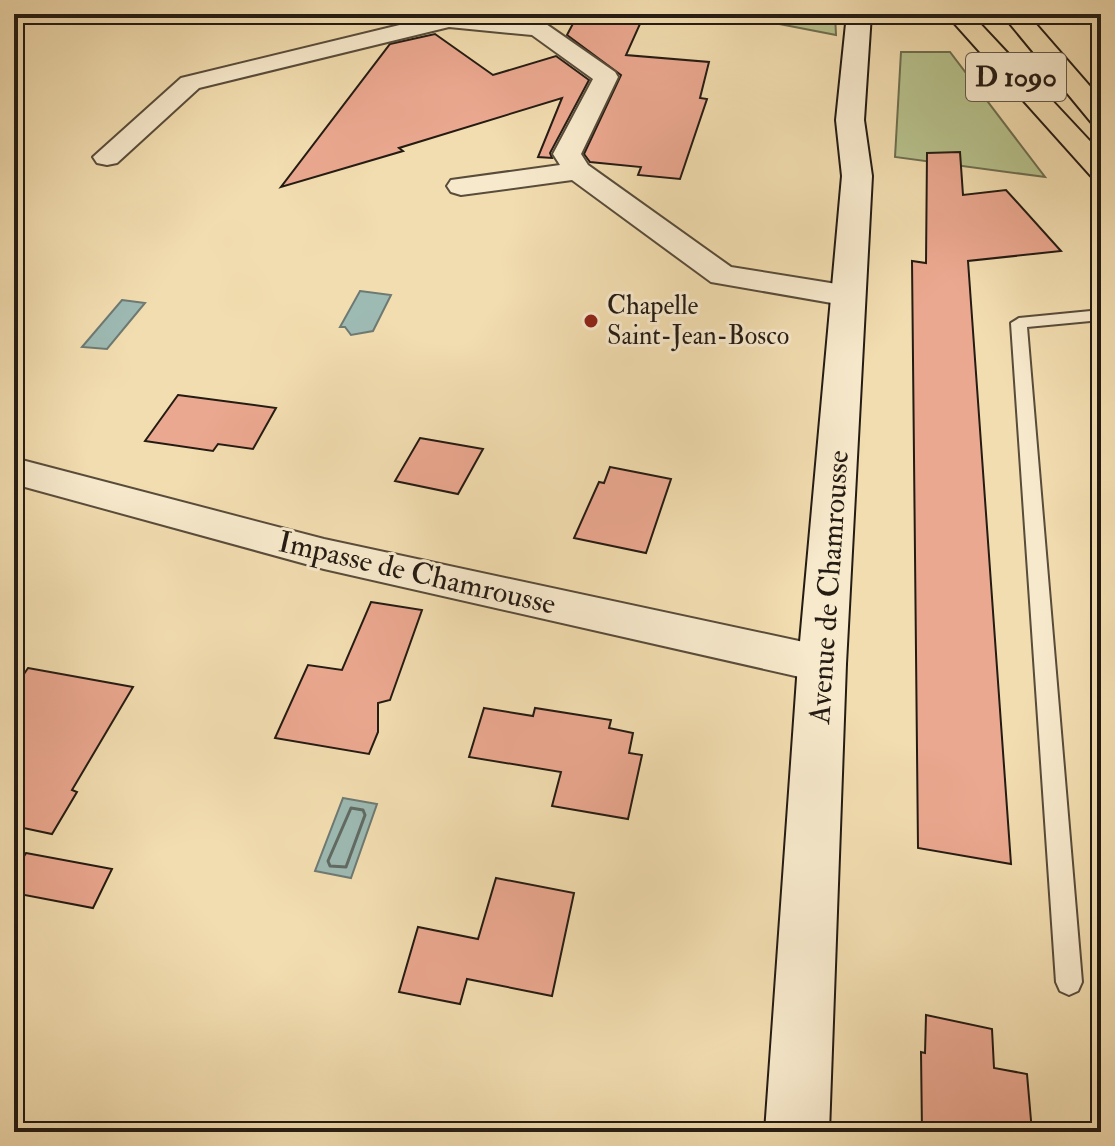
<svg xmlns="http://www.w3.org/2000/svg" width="1115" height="1146" font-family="'IM FELL Double Pica',serif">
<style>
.green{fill:#b7c28d;stroke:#6e6e50;stroke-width:2}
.water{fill:#9dbab3;stroke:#6d7a73;stroke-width:2}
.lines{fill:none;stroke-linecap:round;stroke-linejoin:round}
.shore{stroke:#606a63;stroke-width:3}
.building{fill:#eba890;stroke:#241b13;stroke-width:2}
.lane-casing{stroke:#584c3a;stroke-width:4}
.street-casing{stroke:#584c3a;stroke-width:4}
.secondary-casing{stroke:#241b13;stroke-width:4}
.primary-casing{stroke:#241b13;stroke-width:4}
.lane{fill:#f7e9cc;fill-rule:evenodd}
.street{fill:#f7e9cc;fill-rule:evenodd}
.secondary{fill:#f7e9cc;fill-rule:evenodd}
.primary{fill:#f2ddb0;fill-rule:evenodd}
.poi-dot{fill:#8f2418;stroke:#f7e9cc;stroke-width:3}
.labels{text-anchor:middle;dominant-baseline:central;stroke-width:6;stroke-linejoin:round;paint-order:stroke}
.far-poi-label{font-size:26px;fill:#241b13;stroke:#f7e9cc;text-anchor:start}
.shield{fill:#f7e9cc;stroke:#63594a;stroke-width:2}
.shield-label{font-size:28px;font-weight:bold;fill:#241b13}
.street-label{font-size:30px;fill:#241b13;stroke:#f7e9cc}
</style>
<rect width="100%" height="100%" fill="#f2ddb0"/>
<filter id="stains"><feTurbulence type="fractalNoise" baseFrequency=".0025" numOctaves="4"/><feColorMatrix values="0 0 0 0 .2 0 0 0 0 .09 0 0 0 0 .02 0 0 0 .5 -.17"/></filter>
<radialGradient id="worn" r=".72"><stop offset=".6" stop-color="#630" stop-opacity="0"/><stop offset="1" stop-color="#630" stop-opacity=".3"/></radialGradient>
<!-- green -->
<path class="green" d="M688 14H835L836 35 769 22Z
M901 52H950L1045 177 895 157Z"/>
<!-- water -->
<path class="water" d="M360 291 391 295 373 331 351 335 345 327H340Z
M122 300 145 303 107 349 82 347Z
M343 798 377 804 351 878 315 871Z"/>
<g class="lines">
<!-- shore -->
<path class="shore" d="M351 808 363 810 365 815 346 867 330 866 328 861Z"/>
</g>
<!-- building -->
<path class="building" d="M578 14 627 16 624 23 640 24 626 55 709 62 700 98 707 99 680 179 638 175 641 167 590 162 584 154 621 75 567 35Z
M435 34 493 75 556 56 589 80 550 153 552 158 538 157 562 98 399 148 403 151 281 187 390 44Z
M960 152 963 195 1006 190 1061 251 968 261 1011 864 918 848 912 261 926 263 927 153Z
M178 395 276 408 253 449 218 444 213 451 145 441Z
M420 438 483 449 458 494 395 481Z
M610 467 671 479 646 553 574 538 599 482 604 483Z
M371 602 422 610 390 700 378 703V732L369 754 275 738 308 665 342 670Z
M28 668 133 687 72 790 77 792 52 834 14 826V689Z
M484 708 533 716 535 708 611 720 609 728 633 733 629 753 642 755 628 819 552 806 561 772 469 757Z
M26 853 112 869 93 908 14 893V873Z
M496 878 574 893 552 996 467 979 460 1004 399 992 418 927 478 939Z
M926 1015 992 1029 994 1068 1027 1074 1032 1132H922L921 1052 925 1053Z"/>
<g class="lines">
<defs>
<path id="lane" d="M1101 310V320L1027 327 1082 982 1078 991 1069 995 1060 991 1056 982 1011 323 1019 318Z"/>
<path id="street" d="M445 14 546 24 615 72 618 77 581 154 588 165 731 267 849 286 860 289 865 296 860 303 849 306 711 282 572 180 461 195 451 192 447 186 451 180 560 165 553 154 593 79 532 35 449 27 199 88 117 163 107 165 97 163 93 157 181 78Z
M14 458 324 539 822 646 838 651 845 664 838 677 822 682 324 569 14 484Z"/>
<path id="secondary" d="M847 14H871L864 120 872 176 846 664 829 1132H765L798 664 842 176 836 120Z"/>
<path id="primary" d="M946 14H971L1101 153V179L1091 176Z
M1002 14H1027L1101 99V124L1091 122Z"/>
</defs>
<!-- lane casing -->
<use href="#lane" class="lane-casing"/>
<!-- street casing -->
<use href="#street" class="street-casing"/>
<!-- secondary casing -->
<use href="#secondary" class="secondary-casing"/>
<!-- primary casing -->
<use href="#primary" class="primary-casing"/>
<!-- lane -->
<use href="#lane" class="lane"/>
<!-- street -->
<use href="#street" class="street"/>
<!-- secondary -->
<use href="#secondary" class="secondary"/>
<!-- primary -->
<use href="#primary" class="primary"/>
</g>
<!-- markers -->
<circle class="poi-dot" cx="591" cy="321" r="8"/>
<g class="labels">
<!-- far-poi labels -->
<g class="far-poi-label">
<text x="607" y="306">Chapelle<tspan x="607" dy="30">Saint-Jean-Bosco</tspan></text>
</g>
<!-- shield labels -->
<rect class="shield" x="966" y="53" width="100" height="48" rx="6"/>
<g class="shield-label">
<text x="1016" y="77">D 1090</text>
</g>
<!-- street labels -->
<g class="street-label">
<text transform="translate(417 573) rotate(13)">Impasse de Chamrousse</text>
<text transform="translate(829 587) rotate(-86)">Avenue de Chamrousse</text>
</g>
</g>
<!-- margin -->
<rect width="1115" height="1146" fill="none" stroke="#f2ddb0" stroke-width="48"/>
<rect x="16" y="16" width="1083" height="1114" fill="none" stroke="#241b13" stroke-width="4"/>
<rect x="24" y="24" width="1067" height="1098" fill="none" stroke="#241b13" stroke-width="2"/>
<rect width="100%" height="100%" filter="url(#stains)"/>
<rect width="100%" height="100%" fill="url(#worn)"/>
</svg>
